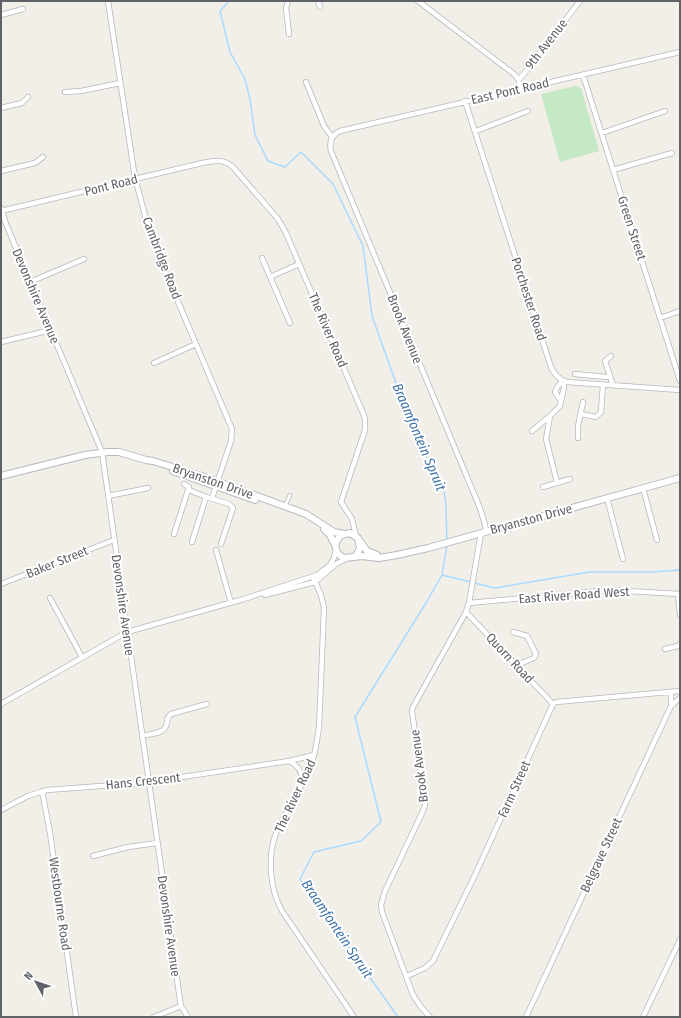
<svg xmlns="http://www.w3.org/2000/svg" width="681" height="1018" font-family="'Fira Sans Condensed',sans-serif">
<style>
.grass{fill:#c5e8c5}
.lines{fill:none;stroke-linecap:round;stroke-linejoin:round}
.stream{stroke:#aadaff;stroke-width:1.5}
.pedestrian-casing{stroke:#b5b8bc;stroke-width:4.5}
.minor-casing{stroke:#b5b8bc;stroke-width:6}
.secondary-casing{stroke:#b6babf;stroke-width:8}
.pedestrian{stroke:#fff;stroke-width:3}
.minor{stroke:#fff;stroke-width:4.5}
.secondary{stroke:#fff;stroke-width:6}
.labels{text-anchor:middle;dominant-baseline:central;stroke-width:4;stroke-linejoin:round;paint-order:stroke}
.street-label{font-size:13px;fill:#5f6368;stroke:#fff}
.water-label{font-size:14px;font-style:italic;fill:#4174aa;stroke:#fff}
</style>
<rect width="100%" height="100%" fill="#f1efe8"/>
<!-- grass -->
<path class="grass" d="M576 86 581 88 599 151 560 162 541 94Z"/>
<g class="lines">
<!-- stream -->
<path class="stream" d="M229 1 220 11 230 52 245 79 250 99 255 135 268 161 285 167 301 152 333 184 363 246 372 316 402 400 419 432 425 455 444 490 446 506 447 541
M442 575 495 588 590 572H652L680 570
M398 1017 300 879 314 852 361 841 381 822 355 717 426 603 442 575 447 545"/>
<defs>
<path id="pedestrian" d="M285 506 290 495"/>
<path id="minor" d="M108 1 135 178 151 238 232 429 231 441 212 498
M288 1 286 8 289 34
M318 1 320 7
M418 1 514 74 519 80
M1 15 23 9
M583 75 680 381
M306 82 324 126 332 137
M519 90V80L580 1
M65 92 81 91 120 83
M465 101 551 367C555 375 558 379 567 382L680 390
M1 108 22 103 28 97
M476 131 528 111
M602 133 665 111
M613 170 672 153
M1 171 35 163 43 157
M1 208 6 224 102 452 180 1000 181 1006 188 1017
M1 211 202 163C214 161 223 158 233 167L278 219 286 233 363 413 365 419V430L341 502 352 519 356 536
M262 258 290 323
M270 277 299 264
M30 282 84 259
M660 318 680 311
M1 342 51 330
M611 356 605 361 613 385
M154 363 196 344
M575 374 606 377 610 376
M560 400 555 392 558 386 563 381
M581 414 596 417 601 412 603 385
M532 431 550 416
M578 438V426L583 402
M557 482 546 439 550 416 560 406 564 387 563 381
M543 487 570 479
M643 488 657 540
M189 490 206 497
M108 496 148 488
M607 498 623 559
M486 531C484 513 474 495 467 477L331 151C329 142 331 135 340 131L680 52
M174 534 189 487 184 484
M192 542 206 497 229 504 233 508 221 544
M216 550 231 603
M313 577 321 595 324 608 319 728C317 739 316 751 312 762 303 787 286 809 276 833 267 858 270 889 282 911L354 1017
M1 584 114 540
M678 594 680 615
M265 595 315 582 336 564 348 558
M50 598 82 657
M469 603 610 590 680 594
M466 612 553 704
M513 632 527 636 536 654 534 658 517 665
M665 649 678 646 680 644
M1 704 127 632 244 599 317 575 330 565 334 558 336 550
M671 706 680 698
M142 736C148 734 164 734 166 726 168 721 166 718 171 714L207 704
M289 761C297 765 303 772 302 781
M42 791 50 833 76 1017
M1 810 28 796 47 790 142 783 289 761 314 755
M93 856 128 847 157 843
M407 976 425 968 433 961 475 875 553 704 556 702 680 691
M154 1017 181 1006
M430 1017 421 1007 413 995 382 912 381 905 385 891 423 811 425 805 412 711 413 707 466 612 469 603 481 533
M526 1017 671 706V692
M643 1017 680 940"/>
<path id="secondary" d="M173 471 255 500
M1 476 85 455 108 452H119L146 460 153 461 205 477 306 514 334 532 344 534
M324 529 330 535 335 545
M360 541 367 551 377 555
M354 557 357 554 360 548 358 538 350 533 341 535C333 543 334 553 344 558L362 556 379 558 397 555 428 548 680 478"/>
</defs>
<!-- pedestrian casing -->
<use href="#pedestrian" class="pedestrian-casing"/>
<!-- minor casing -->
<use href="#minor" class="minor-casing"/>
<!-- secondary casing -->
<use href="#secondary" class="secondary-casing"/>
<!-- pedestrian -->
<use href="#pedestrian" class="pedestrian"/>
<!-- minor -->
<use href="#minor" class="minor"/>
<!-- secondary -->
<use href="#secondary" class="secondary"/>
</g>
<g class="labels">
<!-- street labels -->
<g class="street-label">
<text transform="translate(546 44) rotate(-52)">9th Avenue</text>
<text transform="translate(510 91) rotate(-13)">East Pont Road</text>
<text transform="translate(111 185) rotate(-14)">Pont Road</text>
<text transform="translate(632 228) rotate(72)">Green Street</text>
<text transform="translate(162 258) rotate(69)">Cambridge Road</text>
<text transform="translate(36 296) rotate(67)">Devonshire Avenue</text>
<text transform="translate(529 299) rotate(72)">Porchester Road</text>
<text transform="translate(405 329) rotate(68)">Brook Avenue</text>
<text transform="translate(328 330) rotate(67)">The River Road</text>
<text transform="translate(213 481) rotate(19)">Bryanston Drive</text>
<text transform="translate(531 519) rotate(-15)">Bryanston Drive</text>
<text transform="translate(57 562) rotate(-22)">Baker Street</text>
<text transform="translate(574 595) rotate(-4)">East River Road West</text>
<text transform="translate(123 605) rotate(82)">Devonshire Avenue</text>
<text transform="translate(510 658) rotate(47)">Quorn Road</text>
<text transform="translate(419 766) rotate(-97)">Brook Avenue</text>
<text transform="translate(143 781) rotate(-6)">Hans Crescent</text>
<text transform="translate(514 789) rotate(-66)">Farm Street</text>
<text transform="translate(295 796) rotate(-65)">The River Road</text>
<text transform="translate(601 855) rotate(-65)">Belgrave Street</text>
<text transform="translate(60 904) rotate(82)">Westbourne Road</text>
<text transform="translate(169 926) rotate(82)">Devonshire Avenue</text>
</g>
<!-- water labels -->
<g class="water-label">
<text transform="translate(419 437) rotate(67)">Braamfontein Spruit</text>
<text transform="translate(337 929) rotate(56)">Braamfontein Spruit</text>
</g>
</g>
<!-- border -->
<rect width="681" height="1018" fill="none" stroke="#5f6368" stroke-width="4"/>
<!-- north arrow -->
<g transform="translate(36 982) rotate(310)" stroke="#ffffff" stroke-width="3" paint-order="stroke">
<path d="M0-3L7 15L0 10L-7 15Z" fill="#5f6368"/>
<text y="-6" font-size="11" font-weight="bold" text-anchor="middle" fill="#5f6368">N</text>
</g>
</svg>
